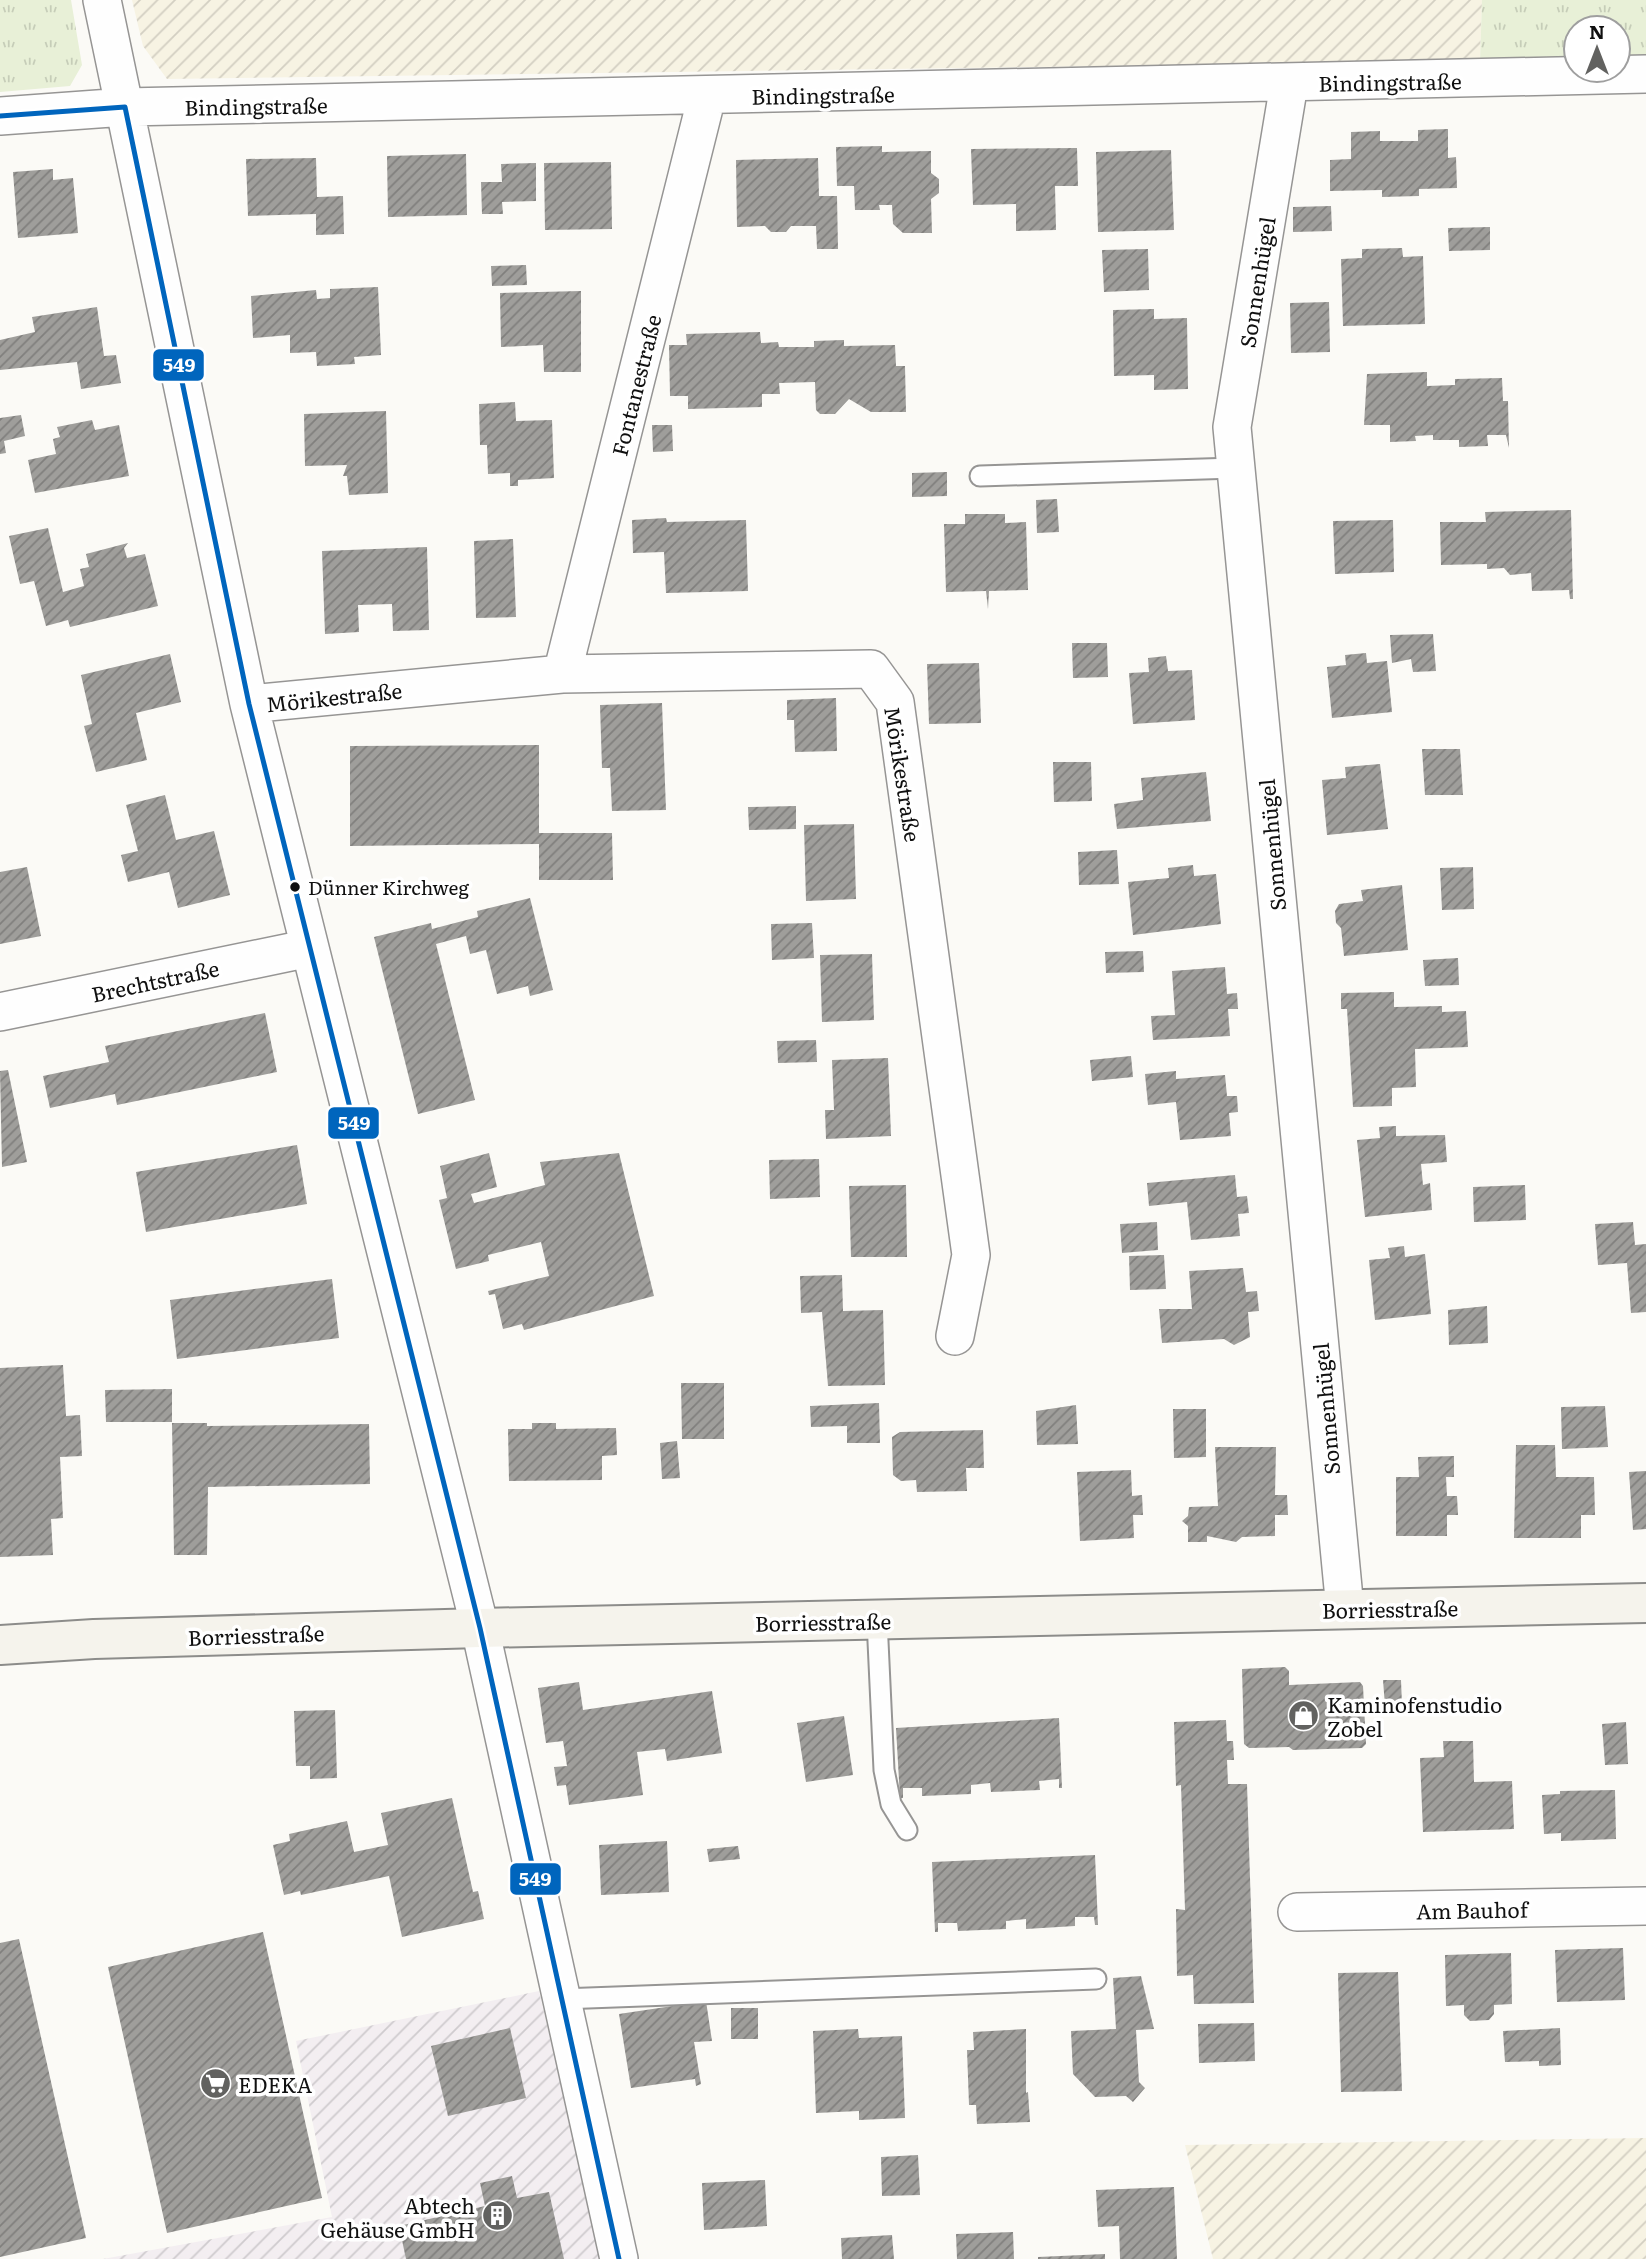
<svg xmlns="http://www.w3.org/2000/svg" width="1646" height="2259" font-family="Literata,serif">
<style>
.industrial{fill:url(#industrial-furrows)}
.farmland{fill:url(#farmland-furrows)}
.grass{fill:url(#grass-tufts)}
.building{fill:url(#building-hatch)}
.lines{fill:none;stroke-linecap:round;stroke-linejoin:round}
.service-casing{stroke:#969594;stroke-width:23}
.minor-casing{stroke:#969594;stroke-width:40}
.secondary-casing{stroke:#8c8c8a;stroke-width:42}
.service{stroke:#fefefe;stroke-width:19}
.minor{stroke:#fefefe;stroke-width:37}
.secondary{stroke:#f5f3ec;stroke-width:38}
.bus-1-casing{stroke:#fff;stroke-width:10}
.bus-1{stroke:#0065bd;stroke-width:5}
.bus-dot{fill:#101010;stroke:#fff;stroke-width:2.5}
.labels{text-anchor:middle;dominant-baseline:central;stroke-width:7;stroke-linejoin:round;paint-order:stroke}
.bus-label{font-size:19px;fill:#101010;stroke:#fff;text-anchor:start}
.street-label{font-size:21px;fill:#101010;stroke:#fff}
.poi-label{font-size:21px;fill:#101010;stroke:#fff;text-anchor:start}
.line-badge{stroke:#fff;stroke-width:2.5}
.badge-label{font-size:19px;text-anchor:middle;font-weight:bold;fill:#fff}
</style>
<defs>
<pattern id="industrial-furrows" width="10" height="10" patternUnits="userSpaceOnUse" patternTransform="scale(1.75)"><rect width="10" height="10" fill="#f3eef1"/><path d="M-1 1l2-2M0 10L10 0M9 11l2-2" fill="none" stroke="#cfcbce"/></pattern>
<pattern id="farmland-furrows" width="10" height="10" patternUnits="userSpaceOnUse" patternTransform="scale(1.75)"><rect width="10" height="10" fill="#f7f3e3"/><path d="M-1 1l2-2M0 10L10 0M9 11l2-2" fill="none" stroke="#d3cfc2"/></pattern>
<pattern id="grass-tufts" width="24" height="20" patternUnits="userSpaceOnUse" patternTransform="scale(1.75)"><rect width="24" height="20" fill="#e8f0d7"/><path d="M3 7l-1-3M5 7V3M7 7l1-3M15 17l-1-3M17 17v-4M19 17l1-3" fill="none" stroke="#c6cdb8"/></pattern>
<pattern id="building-hatch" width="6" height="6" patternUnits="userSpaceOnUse" patternTransform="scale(1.75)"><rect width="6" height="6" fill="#9f9e9b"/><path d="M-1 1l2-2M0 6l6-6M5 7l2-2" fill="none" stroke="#807f7d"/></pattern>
</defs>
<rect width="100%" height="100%" fill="#fbfaf6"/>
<!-- industrial -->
<path class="industrial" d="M539 1991 602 2259H103L332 2217 296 2041Z"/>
<!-- farmland -->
<path class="farmland" d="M132 0H1482L1480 61 167 79 143 46Z
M1646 2138V2259H1213L1185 2145Z"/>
<!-- grass -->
<path class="grass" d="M0 0H71L82 65 70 86 0 92Z
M1482 0H1646V55L1618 56V28H1576V57L1480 61Z"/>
<!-- building -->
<path class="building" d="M1448 129V158L1456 157 1457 188 1419 189V196L1382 197V190L1330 191V160L1351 159V132L1380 131V141H1418V130Z
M882 146V152L931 151V173L939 179V193L931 199 932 233H903L893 224 892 205H879L880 210H855L854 186H837L836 147Z
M1077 148 1078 186H1055L1056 230 1016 231V204L973 205 971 149Z
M1171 150 1174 230 1098 232 1096 152Z
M466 154 467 215 388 217 387 156Z
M316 158 317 197 343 196 344 234 316 235V214L248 216 246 159Z
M818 158 819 196H837L838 249H817L816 226H791L786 232H771L765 226 737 227 736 160Z
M611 162 612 229 545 230 544 163Z
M536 163V201L502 202 503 214H482L481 182H502L501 164Z
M53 169V180L73 178 78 233 18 238 13 172Z
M1331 206 1332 231 1293 232V207Z
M1490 227V250L1449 251 1448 228Z
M1402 248 1403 257 1423 256 1425 324 1343 326 1341 259 1362 258V249Z
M1148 249 1149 290 1104 292 1102 250Z
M526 265 527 285 492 286 491 266Z
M378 287 381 355 354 357 355 364 317 366 316 352 290 353V335L253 338 251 296 316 290 317 299 330 298V289Z
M581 291V372H544L543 345 501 347 500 293Z
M1329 302 1330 352 1291 353 1290 303Z
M97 307 104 356 116 355 121 383 81 389 77 362 0 370V340L35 332 32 317Z
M1154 309V319L1187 318 1188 389 1154 390V375L1114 376 1113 310Z
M760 332 761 343 778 342 779 347H814V341L844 340V346L895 345 896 366H905L906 412H871L849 399 835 414H820L816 410 815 382 779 383 780 394H762V407L688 409V396H670L669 345H687L686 334Z
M1427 372V386L1455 385V379L1502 378 1503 401H1508L1509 448 1506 435H1487L1488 446 1459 447V440H1433V435L1415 436 1416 441 1390 442V425H1364L1367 374Z
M515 402 516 421 552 420 554 478 518 480V486H510V473L488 474 487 445H480L479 404Z
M386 411 388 493 349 495 347 476H343L347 465 305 466 304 414Z
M21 415 25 436 4 441 6 453 0 454V418Z
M92 420 95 430 119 425 129 476 35 493 28 460 56 454 53 439 60 437 57 427Z
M652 425H672L673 451 653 452Z
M947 472V496L912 497V473Z
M1057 499 1059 532 1037 533 1036 500Z
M1571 510 1573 599H1570L1569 590 1532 591 1531 573 1510 575 1504 568 1487 569V564L1441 565 1440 522H1486L1485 512Z
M965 514H1005V523L1026 522 1028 590 989 591 988 609 986 591 946 592 944 524H965Z
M666 518 667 522 746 520 748 591 666 593 664 552 633 553 632 520Z
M1393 520 1394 572 1335 574 1333 521Z
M48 528 63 592 84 586 80 569 89 567 86 554 128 543 124 548 127 558 145 554 158 606 70 627 68 620 46 626 34 581 20 584 9 536Z
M513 539 516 617 476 618 474 541Z
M427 547 429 630 393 631 392 604 358 605 359 632 325 634 322 551Z
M1433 634 1436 671 1413 672 1411 659 1392 663 1390 635Z
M1072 643H1107L1108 677 1073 678Z
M1366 653 1367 663 1387 661 1392 712 1332 718 1327 667 1346 665 1345 655Z
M170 654 181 702 136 713 147 760 96 772 84 726 92 724 81 675Z
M1166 656 1168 671 1192 670 1195 720 1133 724 1129 673 1149 672 1148 658Z
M979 663 981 723 929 724 927 664Z
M836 698 837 751 795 752 794 720H787V700Z
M662 703 666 810 612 811 610 768H602L600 705Z
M539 745V833H612L613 880H539V844L350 846V746Z
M1422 749H1460L1463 795H1425Z
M1053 762H1091L1092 801 1054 802Z
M1380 764 1388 829 1327 835 1322 780 1346 778 1345 767Z
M1206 772 1211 821 1117 829 1114 804 1143 800 1141 778Z
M165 795 176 840 214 831 230 895 178 908 169 872 128 882 121 855 138 851 126 805Z
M796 806V829L749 830 748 807Z
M854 824 856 899 806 901 804 825Z
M1117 850 1119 884 1079 885 1078 852Z
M1193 865 1194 876 1216 874 1221 924 1133 935 1128 882 1169 878 1168 868Z
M27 867 41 936 0 944V872Z
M1473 867 1474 909 1442 910 1440 868Z
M1402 885 1408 950 1344 956 1341 928 1336 923 1335 911 1339 904 1363 901 1361 890Z
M530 898 553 990 530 996 528 986 497 994 486 950 470 954 466 936 436 944 475 1100 418 1114 374 937 431 923 432 929 478 917 477 911Z
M812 923 814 958 772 960 771 924Z
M1143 951 1144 972 1106 973 1105 952Z
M872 954 874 1020 822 1022 820 955Z
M1458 958 1459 985 1425 986 1423 960Z
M1225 967 1227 994 1237 993 1238 1009H1228L1230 1036 1153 1040 1151 1016 1175 1015 1172 971Z
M1394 992V1007L1442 1006V1012L1466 1011 1468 1047 1415 1049 1416 1087 1392 1088V1106L1353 1107 1347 1009H1341V993Z
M265 1013 277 1072 117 1105 115 1094 50 1108 43 1076 109 1062 105 1046Z
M816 1040 817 1062 778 1063 777 1041Z
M1131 1056 1133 1077 1092 1081 1090 1060Z
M888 1058 891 1136 826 1139 825 1110H834L832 1060Z
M8 1070 27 1162 2 1167 0 1071Z
M1176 1071V1079L1225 1075 1227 1096H1237L1238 1112 1229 1113 1231 1136 1180 1140 1176 1102 1148 1105 1145 1074Z
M1396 1126V1136L1445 1135 1447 1162 1421 1164 1423 1185 1430 1183 1432 1210 1365 1217 1357 1140 1380 1138 1379 1127Z
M297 1145 307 1204 146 1232 136 1172Z
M489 1153 497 1187 471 1194 474 1203 545 1185 540 1162 619 1153 654 1296 524 1330 522 1324 503 1329 495 1294 489 1295 488 1291 549 1276 541 1242 488 1255 489 1261 456 1269 439 1200 447 1198 440 1166Z
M819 1159 820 1197 770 1199 769 1160Z
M1235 1175 1237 1197 1247 1196 1249 1213 1238 1214 1240 1236 1191 1240 1187 1202 1149 1206 1147 1183Z
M906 1185 907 1257H851L849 1186Z
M1525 1185 1526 1220 1474 1222 1473 1187Z
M1157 1222 1158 1250 1122 1253 1120 1224Z
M1633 1222 1635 1245 1646 1244V1312L1631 1313 1627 1263 1598 1265 1595 1224Z
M1404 1246 1405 1257 1425 1254 1431 1314 1375 1320 1369 1260 1390 1258 1388 1248Z
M1164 1255 1166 1289 1130 1290 1129 1256Z
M1243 1268 1246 1292 1257 1291 1259 1311 1248 1312 1250 1337 1234 1345 1224 1339 1162 1343 1159 1309H1192L1189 1271Z
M842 1275 843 1311 883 1310 885 1385 828 1386 822 1312 801 1313 800 1276Z
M332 1279 339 1338 177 1359 170 1300Z
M1487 1306 1488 1343 1449 1345 1448 1310Z
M63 1365 66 1416 80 1415 82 1456 60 1457 63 1518 51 1519 53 1555 0 1557V1368Z
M681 1383H724V1439H682Z
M172 1389V1422H106L105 1390Z
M879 1403 880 1443H847V1426L811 1427 810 1406Z
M1076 1405 1078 1444 1037 1445 1036 1411Z
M1605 1406 1608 1447 1562 1449 1561 1407Z
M1173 1409H1206V1457L1174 1458Z
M172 1423H207V1426L369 1424 370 1484 208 1487 207 1555H174Z
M532 1423H556V1429L616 1428 617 1455 602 1456V1480L509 1481 508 1429H532Z
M983 1430 984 1468H966L967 1491 917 1492 916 1480 901 1481 893 1475 892 1437 900 1432Z
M677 1441 680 1478 662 1479 660 1443Z
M1516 1445H1555L1556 1477H1594L1595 1515H1581V1538H1514Z
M1215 1447H1276L1275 1495H1287L1288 1515H1275V1536L1242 1537 1236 1542 1207 1536V1542H1188V1526L1182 1521 1188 1516 1189 1507 1218 1506Z
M1454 1456V1477H1446L1447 1496H1457L1458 1515H1447V1536H1396V1477H1419L1418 1457Z
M1131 1470 1132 1496 1142 1495 1143 1515H1133L1134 1538 1080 1541 1077 1472Z
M1646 1471V1529L1633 1530 1629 1472Z
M1285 1667 1289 1671V1685L1360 1682 1363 1686 1366 1744 1362 1748 1293 1750 1289 1747 1249 1748 1244 1744 1242 1669Z
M1383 1680H1401L1402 1705 1385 1706Z
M579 1682 583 1710 712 1691 722 1753 667 1761 665 1749 637 1752 643 1795 569 1805 566 1785 557 1786 554 1767 567 1766 563 1741 546 1743 538 1688Z
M335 1710 337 1778 310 1779V1766H296L294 1711Z
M844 1716 853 1775 806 1782 797 1723Z
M1059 1718 1062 1788H1059V1779L1039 1781 1040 1790 991 1792 990 1783 971 1785V1794L922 1796V1788H903V1798H900L896 1728Z
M1226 1720 1227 1741H1233L1234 1760H1227L1228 1784H1247L1254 2003 1194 2004 1193 1975 1177 1976 1176 1909 1185 1910 1181 1785 1176 1786 1174 1722Z
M1626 1722 1628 1764 1605 1765 1602 1724Z
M1443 1741H1473L1474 1782 1512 1781 1514 1829 1423 1832 1420 1758 1444 1757Z
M1615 1790 1616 1839 1561 1841V1833L1544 1834 1542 1795 1560 1794V1791Z
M452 1798 473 1892 478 1891 484 1919 402 1937 389 1876 301 1895 300 1891 284 1895 273 1845 290 1841 289 1834 347 1821 354 1852 388 1845 381 1813Z
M667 1841 669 1892 601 1895 599 1845Z
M738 1846 740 1859 709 1862 707 1849Z
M1095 1855 1098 1925H1095L1094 1917H1075V1926L1026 1929V1919L1006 1921V1929L958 1931 957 1923H938V1932H935L932 1862Z
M263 1932 322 2198 167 2233 108 1967Z
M19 1939 86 2238 0 2257V1943Z
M1623 1948 1625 2000 1557 2002 1555 1950Z
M1511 1953 1512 2004 1494 2005V2014L1489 2020 1470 2021 1464 2015V2005L1446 2006 1445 1955Z
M1398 1972 1402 2091 1341 2092 1338 1973Z
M1141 1976 1154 2029 1136 2030 1139 2082 1145 2088 1133 2102 1126 2096 1095 2097 1073 2074 1071 2031 1116 2029 1113 1978Z
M706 2001 712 2041 694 2042 701 2084 696 2086 695 2079 631 2088 619 2014Z
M731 2008H758V2039H731Z
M1254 2023 1255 2061 1199 2063 1198 2024Z
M510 2028 526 2098 448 2116 431 2046Z
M1560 2028 1561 2065 1539 2066V2061L1505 2062 1503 2031Z
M858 2029 859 2038 902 2036 905 2118 859 2120V2111L816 2113 813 2031Z
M1026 2029V2093L1028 2092 1030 2122 977 2124 976 2105H969L967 2050H974L973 2032Z
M918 2155 920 2195 882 2196 881 2157Z
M512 2176 517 2198 549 2192 564 2259H406L399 2226 485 2206 480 2183Z
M765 2180 767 2226 704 2230 702 2183Z
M1174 2187 1177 2259H1120L1119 2226 1098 2227 1096 2190Z
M1013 2232 1014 2259H957L956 2234Z
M892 2235 894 2259H842L841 2238Z
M1105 2254V2259H1038V2257Z"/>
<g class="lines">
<defs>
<path id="service" d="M980 476 1235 468
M877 1620 884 1770 891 1804 907 1830
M561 1999 1096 1979"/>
<path id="minor" d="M102 0 249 704 480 1628 619 2259
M1289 84 1232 427 1345 1609
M0 116 125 107 1646 74
M562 674 707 96
M249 704 562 674 871 669 895 702 971 1255 955 1336
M0 1012 310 948
M1297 1912 1646 1906"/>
<path id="secondary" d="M0 1645 94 1639 480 1628 1646 1603"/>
</defs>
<!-- service casing -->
<use href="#service" class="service-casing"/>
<!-- minor casing -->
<use href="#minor" class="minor-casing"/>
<!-- secondary casing -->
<use href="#secondary" class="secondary-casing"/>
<!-- service -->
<use href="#service" class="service"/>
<!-- minor -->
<use href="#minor" class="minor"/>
<!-- secondary -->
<use href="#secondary" class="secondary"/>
<defs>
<path id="bus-1" d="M0 116 125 107 249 704 480 1628 619 2259"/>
</defs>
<!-- bus-1 casing -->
<use href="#bus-1" class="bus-1-casing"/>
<!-- bus-1 -->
<use href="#bus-1" class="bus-1"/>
</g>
<!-- icons -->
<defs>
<symbol id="shop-disc" viewBox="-11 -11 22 22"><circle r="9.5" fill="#626260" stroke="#fff"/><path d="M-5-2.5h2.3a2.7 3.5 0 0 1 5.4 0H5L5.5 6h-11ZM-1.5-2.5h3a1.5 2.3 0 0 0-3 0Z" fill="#fff"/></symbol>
<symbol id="supermarket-disc" viewBox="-11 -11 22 22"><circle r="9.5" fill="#626260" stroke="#fff"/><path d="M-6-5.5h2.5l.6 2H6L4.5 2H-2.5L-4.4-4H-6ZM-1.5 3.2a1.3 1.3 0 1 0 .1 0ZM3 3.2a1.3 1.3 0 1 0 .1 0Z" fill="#fff"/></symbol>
<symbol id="building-disc" viewBox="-11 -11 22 22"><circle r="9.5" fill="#626260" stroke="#fff"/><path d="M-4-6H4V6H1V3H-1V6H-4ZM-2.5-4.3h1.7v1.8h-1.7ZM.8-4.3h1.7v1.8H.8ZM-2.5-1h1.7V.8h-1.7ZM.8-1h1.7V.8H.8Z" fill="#fff"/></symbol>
</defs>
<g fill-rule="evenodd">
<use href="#shop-disc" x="1286" y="1698" width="35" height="35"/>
<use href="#supermarket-disc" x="198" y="2066" width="35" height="35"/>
<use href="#building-disc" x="480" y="2198" width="35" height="35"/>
</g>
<!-- markers -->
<circle class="bus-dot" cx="295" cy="887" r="6"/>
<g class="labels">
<!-- bus labels -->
<g class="bus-label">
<text x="308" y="887">Dünner Kirchweg</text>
</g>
<!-- street labels -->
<g class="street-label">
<text transform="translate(1390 81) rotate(-1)">Bindingstraße</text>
<text transform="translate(823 94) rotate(-1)">Bindingstraße</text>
<text transform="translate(256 105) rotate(-1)">Bindingstraße</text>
<text transform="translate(1256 282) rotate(-81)">Sonnenhügel</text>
<text transform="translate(635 385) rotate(-76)">Fontanestraße</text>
<text transform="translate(334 696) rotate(-6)">Mörikestraße</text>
<text transform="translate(904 774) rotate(81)">Mörikestraße</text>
<text transform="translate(1271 845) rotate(-95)">Sonnenhügel</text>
<text transform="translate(155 980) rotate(-12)">Brechtstraße</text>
<text transform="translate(1325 1409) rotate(-95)">Sonnenhügel</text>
<text transform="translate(1390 1608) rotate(-1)">Borriesstraße</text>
<text transform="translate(823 1621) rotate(-1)">Borriesstraße</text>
<text transform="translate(256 1634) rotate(-2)">Borriesstraße</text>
<text transform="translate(1472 1909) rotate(-1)">Am Bauhof</text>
</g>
<!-- poi labels -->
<g class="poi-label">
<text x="1327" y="1703">Kaminofenstudio<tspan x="1327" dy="24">Zobel</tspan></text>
<text x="238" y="2083">EDEKA</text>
<text x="475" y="2204" text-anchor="end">Abtech<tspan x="475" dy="24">Gehäuse GmbH</tspan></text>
</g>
</g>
<g class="line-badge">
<rect x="152" y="348" width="53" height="34" rx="7" fill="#0065bd"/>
<rect x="327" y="1106" width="53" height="34" rx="7" fill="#0065bd"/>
<rect x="509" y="1862" width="53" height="34" rx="7" fill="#0065bd"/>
</g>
<g class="badge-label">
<text x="179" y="372">549</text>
<text x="354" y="1130">549</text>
<text x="535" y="1886">549</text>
</g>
<!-- north arrow -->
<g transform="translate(1597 49)"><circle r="33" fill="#ffffff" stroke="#9f9f9f" stroke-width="2"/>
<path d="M0-5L12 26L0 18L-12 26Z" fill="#626260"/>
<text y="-10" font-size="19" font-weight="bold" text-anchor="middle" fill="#101010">N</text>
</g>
</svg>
